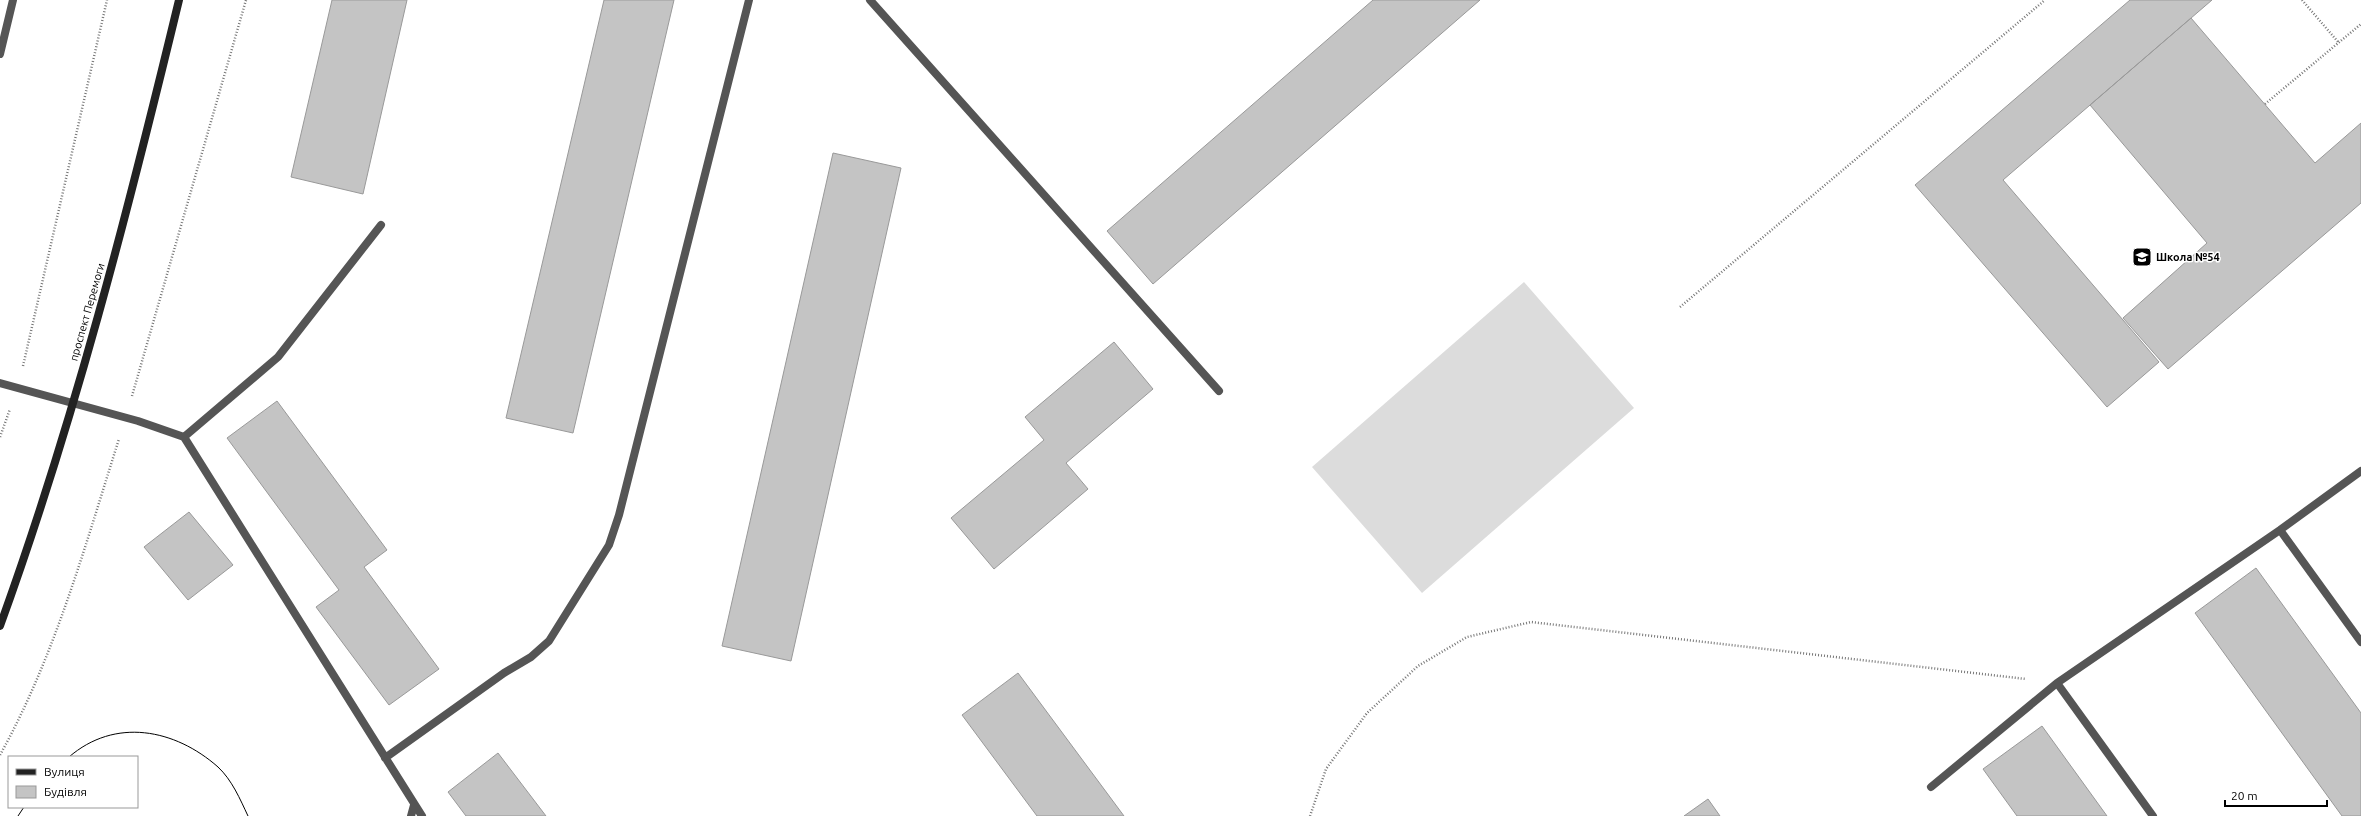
<svg xmlns="http://www.w3.org/2000/svg" width="2361" height="816" font-family="Ubuntu,sans-serif">
<style>
.pitch{fill:#dcdcdc}
.building{fill:#c4c4c4;stroke:#999}
.lines{fill:none;stroke-linecap:round;stroke-linejoin:round}
.path{stroke:#777;stroke-width:2.5;stroke-dasharray:1 2;stroke-linecap:butt}
.service{stroke:#555;stroke-width:8}
.secondary{stroke:#222;stroke-width:8}
.tram{stroke:#000;stroke-width:1}
.labels{text-anchor:middle;dominant-baseline:central;stroke-width:3;stroke-linejoin:round;paint-order:stroke}
.poi-label{font-size:11px;font-weight:bold;fill:#000;stroke:#fff;text-anchor:start}
.street-label{font-size:11px;fill:#000;stroke:#fff}
</style>
<rect width="100%" height="100%" fill="#fff"/>
<!-- pitch -->
<path class="pitch" d="M1524 282 1634 408 1422 593 1312 467Z"/>
<!-- building -->
<path class="building" d="M332 0H407L363 194 291 177Z
M604 0H674L573 433 506 418Z
M1373 0H1480L1153 284 1107 231Z
M2130 0H2212L2003 180 2159 362 2107 407 1915 185Z
M2191 18 2315 163 2361 123V203L2168 369 2123 318 2207 243 2090 105Z
M833 153 901 168 791 661 722 646Z
M1114 342 1153 389 1066 463 1088 489 994 569 951 518 1044 440 1025 417Z
M277 401 387 550 364 567 439 669 389 705 316 607 339 590 227 438Z
M189 512 233 565 188 600 144 547Z
M2256 568 2361 713V816H2342L2195 613Z
M1018 673 1124 816H1037L962 715Z
M2042 726 2107 816H2017L1983 769Z
M498 753 546 816H466L448 792Z
M1708 799 1720 816H1684Z"/>
<g class="lines">
<!-- path -->
<path class="path" d="M2302 0 2339 43
M2265 104 2361 24
M1680 307 2045 0
M23 366 107 0
M132 396 246 0
M0 437 10 409
M0 755C55 656 85 546 119 439
M1310 816 1326 769 1367 713 1418 666 1467 637 1531 622 2026 679"/>
<!-- service -->
<path class="service" d="M870 0 1219 391
M0 54 13 0
M0 383 138 421 184 437 422 816
M184 437 278 357 381 225
M2280 530 2361 642
M2057 683 2153 816
M385 758 504 673 531 657 549 641 609 545 619 515 749 0
M1931 787 2057 683 2280 530 2361 471
M411 816 414 805"/>
<!-- secondary -->
<path class="secondary" d="M0 626C74 422 128 211 179 0"/>
<!-- tram -->
<path class="tram" d="M69 757C115 717 175 729 218 767 232 780 240 799 248 816
M18 816 24 807"/>
</g>
<!-- icons -->
<defs>
<symbol id="school-square" viewBox="-11 -11 22 22"><rect x="-9" y="-9" width="18" height="18" rx="4" fill="#000" stroke="#fff"/><path d="M0-5L7-2L0 1L-7-2ZM-4 1L0 2.5L4 1V4Q0 6-4 4Z" fill="#fff"/></symbol>
</defs>
<g fill-rule="evenodd">
<use href="#school-square" x="2131" y="246" width="22" height="22"/>
</g>
<g class="labels">
<!-- poi labels -->
<g class="poi-label">
<text x="2156" y="257">Школа №54</text>
</g>
<!-- street labels -->
<g class="street-label">
<text transform="translate(87 312) rotate(-74)">проспект Перемоги</text>
</g>
</g>
<!-- legend -->
<rect x="8" y="756" width="130" height="52" fill="#ffffff" stroke="#999999"/>
<rect x="16" y="769" width="20" height="6" fill="#222222" stroke="#999999"/>
<text x="44" y="776" font-size="12" fill="#000000">Вулиця</text>
<rect x="16" y="786" width="20" height="12" fill="#c4c4c4" stroke="#999999"/>
<text x="44" y="796" font-size="12" fill="#000000">Будівля</text>
<!-- scale -->
<path d="M2225 800v6h102v-6" fill="none" stroke="#000000" stroke-width="2"/>
<text x="2231" y="800" font-size="12" fill="#000000" stroke="#ffffff" stroke-width="3" paint-order="stroke">20 m</text>
</svg>
